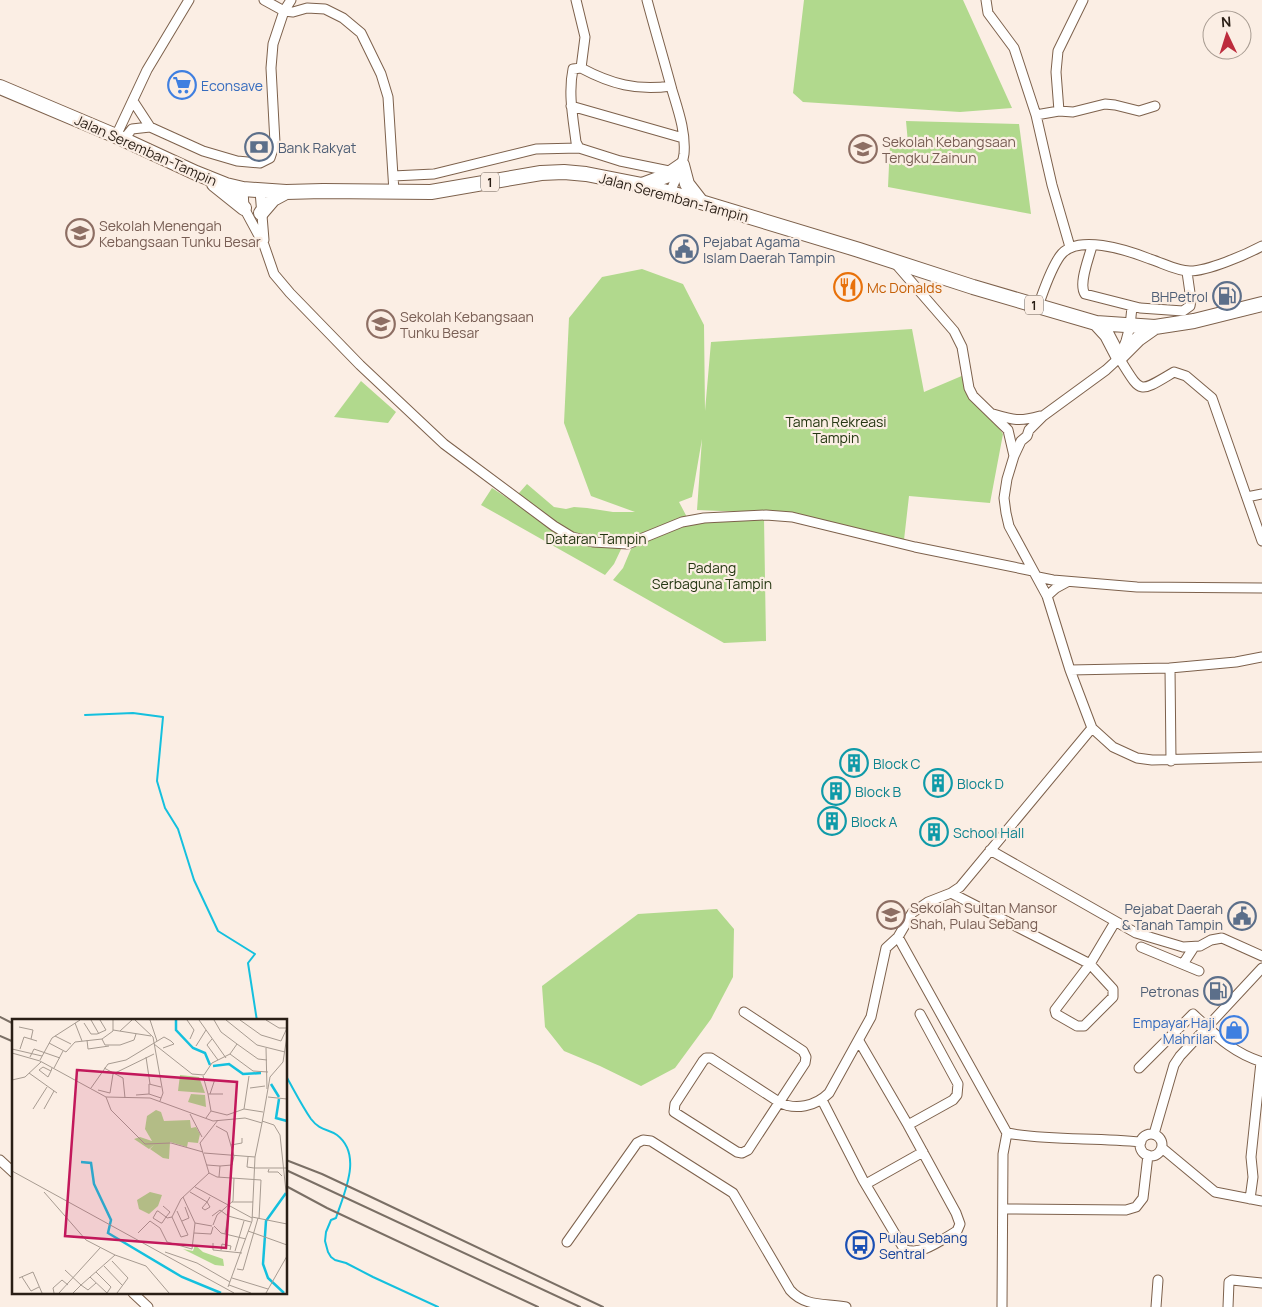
<svg xmlns="http://www.w3.org/2000/svg" width="1262" height="1307" font-family="Manrope,sans-serif">
<style>
.park{fill:#b1d98d}
.lines{fill:none;stroke-linecap:round;stroke-linejoin:round}
.stream{stroke:#14c0de;stroke-width:2}
.minor-casing{stroke:#7d614c;stroke-width:11}
.highway-casing{stroke:#7d614c;stroke-width:16}
.minor{stroke:#fff;stroke-width:9}
.highway{stroke:#fff;stroke-width:14}
.rail{stroke:#7a6f65;stroke-width:2}
.labels{text-anchor:middle;dominant-baseline:central;stroke-width:4.5;stroke-linejoin:round;paint-order:stroke}
.shield{fill:#fbeee4;stroke:#685c53;stroke-width:1}
.shield-label{font-size:12px;font-weight:bold;fill:#291e15}
.shop-label{font-size:14px;fill:#366cbe;stroke:#fbeee4;text-anchor:start}
.education-label{font-size:14px;fill:#785e54;stroke:#fbeee4;text-anchor:start}
.service-label{font-size:14px;fill:#4e5e75;stroke:#fbeee4;text-anchor:end}
.street-label{font-size:14px;fill:#291e15;stroke:#fbeee4}
.food-label{font-size:14px;fill:#c56008;stroke:#fbeee4;text-anchor:start}
.park-label{font-size:14px;fill:#253712;stroke:#fbeee4}
.culture-label{font-size:14px;fill:#0d838f;stroke:#fbeee4;text-anchor:start}
.transit-label{font-size:14px;fill:#164399;stroke:#fbeee4;text-anchor:start}
.inset-river{fill:none;stroke:#14c0de;stroke-width:2.5}
.inset-road{fill:none;stroke:#a79b91;stroke-width:1}
.view{fill:#c2185b;fill-opacity:0.15;stroke:#c2185b;stroke-width:2.5}
.inset-edge{fill:none;stroke:#291e15;stroke-width:2.5}
</style>
<rect width="100%" height="100%" fill="#fbeee4"/>
<!-- park -->
<path class="park" d="M804 0H963L1012 108 960 112 803 102 793 93Z
M906 121 1019 124 1031 214 888 187 890 144 908 143Z
M642 269 683 284 704 325 705 411 711 342 912 329 924 392 964 375 1003 434 990 503 909 496 904 540 773 513 697 510 702 439 692 497 679 502 689 521 624 543 614 564 605 575 481 505 492 488 512 501 527 484 554 507 566 509 574 507 587 508 613 512H635L591 496 564 423 569 318 602 277Z
M361 381 396 412 388 423 334 417Z
M764 518 766 641 724 643 613 580 623 568 631 549 664 532 688 523Z
M717 909 734 929 733 977 711 1019 675 1068 641 1086 600 1066 564 1051 545 1027 542 986 638 914Z"/>
<g class="lines">
<!-- stream -->
<path class="stream" d="M85 715 133 713 163 717 157 781 165 808 178 829 194 880 218 931 255 954 248 963 257 1021
M286 1076C294 1090 302 1106 311 1119 320 1131 329 1129 337 1135 363 1155 344 1193 336 1218L331 1220 326 1232 325 1241 328 1252 331 1257 335 1260 346 1263 373 1277 438 1307"/>
<defs>
<path id="minor" d="M264 0 284 11 293 12 307 8 325 9 343 18 361 33 381 74 388 97 394 192
M576 0 585 37 581 68
M647 0C655 30 664 60 672 90 678 110 686 132 684 154 682 169 675 179 670 193
M986 0 988 13 1014 48 1036 115
M581 68C611 84 637 91 671 86
M133 101 150 127
M571 106 683 138
M1059 111 1056 72 1058 51 1083 0
M116 136 147 70 189 0
M124 139 132 129 150 127 203 151 237 161 260 163 270 158 275 143 271 68 273 44 284 11 291 0
M579 148 576 142C573 118 568 93 573 69L581 68
M393 176 434 174 536 149 579 148 620 161 674 172
M243 189 244 208 264 245 274 274 290 293 360 365 444 444 554 526 572 537 593 542 628 544 682 522 704 518 766 515 792 517 915 547 1033 571
M260 191 264 240
M1092 246C1089 258 1078 284 1085 294L1140 308 1183 311 1190 306 1191 300 1187 272
M1070 247 1052 185 1036 115 1059 111 1073 112 1105 104 1115 105 1139 111 1155 106
M895 263 954 331 962 347 969 388 973 396 1008 430 1014 456
M1038 306C1044 290 1050 270 1060 256 1076 233 1127 250 1150 259 1163 263 1176 271 1190 271 1208 271 1245 255 1262 246
M1132 307 1130 326 1126 341 1119 358 1106 370 1043 416 1029 430 1027 436 1021 441 1014 456 1007 479 1004 498 1006 513 1009 526 1047 596 1070 670 1092 728 1113 747 1137 758 1152 760 1262 757
M1119 358C1142 394 1137 394 1174 372L1186 376 1212 398 1262 541
M993 414C1013 420 1019 422 1040 416
M1247 497 1262 494
M1038 577 1053 580 1137 587 1262 588
M1047 596 1056 588 1067 582
M1170 668 1236 662 1262 657
M1070 670 1170 668 1171 761
M990 850 1136 933 1183 947 1200 946 1211 940 1222 938 1262 956
M951 893 1090 964 1113 989V997L1084 1026H1077L1056 1014 1055 1010 1090 964 1115 922
M898 937 1007 1133 1003 1154 1002 1307
M1141 947 1199 971
M1183 964 1194 947
M744 1012 803 1051 806 1057 805 1063 748 1150 742 1153 737 1152 674 1112 675 1104 703 1061 706 1058H711L779 1102C795 1111 816 1106 829 1093L871 1017 886 948 898 937 912 913 928 902 951 893 960 887 1092 728
M1139 1068 1193 1014C1216 1035 1231 1052 1262 1062
M822 1100 863 1180 904 1249C921 1257 942 1239 957 1231L960 1224 956 1213 908 1125 859 1041
M908 1125 953 1100 957 1095 958 1084 920 1014
M1007 1133C1050 1141 1096 1137 1141 1142
M1154 1134 1174 1065 1180 1056 1262 968
M1140 1145a11 11 0 1 1 22 0a11 11 0 1 1-22 0Z
M1162 1148 1215 1192 1262 1201
M0 1160 14 1173
M866 1184 923 1152
M1250 1199 1253 1177 1251 1157 1261 1062
M1004 1209 1126 1210 1136 1207 1143 1198 1148 1155
M567 1242 637 1143 643 1140 651 1141 733 1193 790 1290C805 1307 824 1303 846 1307
M133 1293 148 1307
M1156 1307 1158 1280
M1228 1307 1229 1282 1232 1280 1262 1283"/>
<path id="highway" d="M0 87 116 136 196 173 226 185 243 189 286 192 323 191 431 192 541 173 564 172 586 174 642 185 681 196 859 250 973 287 1096 323 1155 327 1194 321 1262 304
M214 184 244 208
M642 185 666 176 682 165 687 184 701 202
M261 213 273 199 286 192
M1096 323 1107 335 1119 358 1138 339 1155 327"/>
</defs>
<!-- minor casing -->
<use href="#minor" class="minor-casing"/>
<!-- highway casing -->
<use href="#highway" class="highway-casing"/>
<!-- minor -->
<use href="#minor" class="minor"/>
<!-- highway -->
<use href="#highway" class="highway"/>
<!-- rail -->
<path class="rail" d="M0 1017 14 1024
M0 1036 14 1042
M286 1160 322 1174 369 1196 603 1307
M286 1170 580 1307
M286 1186 327 1208 538 1307"/>
</g>
<!-- icons -->
<defs>
<symbol id="supermarket-ring" viewBox="-11 -11 22 22"><circle r="9.5" fill="#fbeee4" stroke="#3f7fe0" stroke-width="1.5"/><path d="M-6-5.5h2.5l.6 2H6L4.5 2H-2.5L-4.4-4H-6ZM-1.5 3.2a1.3 1.3 0 1 0 .1 0ZM3 3.2a1.3 1.3 0 1 0 .1 0Z" fill="#3f7fe0"/></symbol>
<symbol id="bank-ring" viewBox="-11 -11 22 22"><circle r="9.5" fill="#fbeee4" stroke="#5c6f8a" stroke-width="1.5"/><path d="M-6-4H6V4H-6ZM0-2.3a2.3 2.3 0 1 0 0 4.6a2.3 2.3 0 1 0 0-4.6Z" fill="#5c6f8a"/></symbol>
<symbol id="school-ring" viewBox="-11 -11 22 22"><circle r="9.5" fill="#fbeee4" stroke="#8d6e63" stroke-width="1.5"/><path d="M0-5L7-2L0 1L-7-2ZM-4 1L0 2.5L4 1V4Q0 6-4 4Z" fill="#8d6e63"/></symbol>
<symbol id="civic-ring" viewBox="-11 -11 22 22"><circle r="9.5" fill="#fbeee4" stroke="#5c6f8a" stroke-width="1.5"/><path d="M-.6-6.5H3V-4.5H.6V-3L4-1V1h2V6H-6V1h2V-1L-.6-3ZM-1.2 2.5V6h2.4V2.5Z" fill="#5c6f8a"/></symbol>
<symbol id="restaurant-ring" viewBox="-11 -11 22 22"><circle r="9.5" fill="#fbeee4" stroke="#e8710a" stroke-width="1.5"/><path d="M-5-6h1v4h1v-4h1v4h1v-4h1v5L-1.5 .5V6h-2V.5L-5-1ZM5-6V6H3V1.5H1.5Q1.5-4 5-6Z" fill="#e8710a"/></symbol>
<symbol id="fuel-ring" viewBox="-11 -11 22 22"><circle r="9.5" fill="#fbeee4" stroke="#5c6f8a" stroke-width="1.5"/><path d="M-5.5-6h7V0h2V4h1.3V-2.5L3-4.5l.8-.8L6-3V5H2.5V1h-1V6h-7ZM-4.2-4.7v3.2H.2V-4.7Z" fill="#5c6f8a"/></symbol>
<symbol id="building-ring" viewBox="-11 -11 22 22"><circle r="9.5" fill="#fbeee4" stroke="#0f9aa8" stroke-width="1.5"/><path d="M-4-6H4V6H1V3H-1V6H-4ZM-2.5-4.3h1.7v1.8h-1.7ZM.8-4.3h1.7v1.8H.8ZM-2.5-1h1.7V.8h-1.7ZM.8-1h1.7V.8H.8Z" fill="#0f9aa8"/></symbol>
<symbol id="shop-ring" viewBox="-11 -11 22 22"><circle r="9.5" fill="#fbeee4" stroke="#3f7fe0" stroke-width="1.5"/><path d="M-5-2.5h2.3a2.7 3.5 0 0 1 5.4 0H5L5.5 6h-11ZM-1.5-2.5h3a1.5 2.3 0 0 0-3 0Z" fill="#3f7fe0"/></symbol>
<symbol id="bus-ring" viewBox="-11 -11 22 22"><circle r="9.5" fill="#fbeee4" stroke="#1a4fb4" stroke-width="1.5"/><path d="M-5-6H5V4H4V6H2V4H-2V6H-4V4H-5ZM-3.5-4V0h7V-4ZM-3.5 1.2v1.5H-2V1.2ZM2 1.2v1.5H3.5V1.2Z" fill="#1a4fb4"/></symbol>
</defs>
<g fill-rule="evenodd">
<use href="#supermarket-ring" x="166" y="69" width="32" height="32"/>
<use href="#bank-ring" x="243" y="131" width="32" height="32"/>
<use href="#school-ring" x="847" y="133" width="32" height="32"/>
<use href="#school-ring" x="64" y="217" width="32" height="32"/>
<use href="#civic-ring" x="668" y="233" width="32" height="32"/>
<use href="#restaurant-ring" x="832" y="271" width="32" height="32"/>
<use href="#fuel-ring" x="1211" y="280" width="32" height="32"/>
<use href="#school-ring" x="365" y="308" width="32" height="32"/>
<use href="#building-ring" x="838" y="747" width="32" height="32"/>
<use href="#building-ring" x="922" y="767" width="32" height="32"/>
<use href="#building-ring" x="820" y="775" width="32" height="32"/>
<use href="#building-ring" x="816" y="805" width="32" height="32"/>
<use href="#building-ring" x="918" y="816" width="32" height="32"/>
<use href="#school-ring" x="875" y="899" width="32" height="32"/>
<use href="#civic-ring" x="1226" y="900" width="32" height="32"/>
<use href="#fuel-ring" x="1202" y="975" width="32" height="32"/>
<use href="#shop-ring" x="1218" y="1014" width="32" height="32"/>
<use href="#bus-ring" x="844" y="1229" width="32" height="32"/>
</g>
<g class="labels">
<!-- shield labels -->
<g class="shield">
<rect x="481" y="172.5" width="18" height="19" rx="4"/>
<rect x="1025" y="295.5" width="18" height="19" rx="4"/>
</g>
<g class="shield-label">
<text x="490" y="182">1</text>
<text x="1034" y="305">1</text>
</g>
<!-- shop labels -->
<g class="shop-label">
<text x="201" y="85">Econsave</text>
<text x="1215" y="1022" text-anchor="end">Empayar Haji<tspan x="1215" dy="16">Mahrilar</tspan></text>
</g>
<!-- education labels -->
<g class="education-label">
<text x="882" y="141">Sekolah Kebangsaan<tspan x="882" dy="16">Tengku Zainun</tspan></text>
<text x="99" y="225">Sekolah Menengah<tspan x="99" dy="16">Kebangsaan Tunku Besar</tspan></text>
<text x="400" y="316">Sekolah Kebangsaan<tspan x="400" dy="16">Tunku Besar</tspan></text>
<text x="910" y="907">Sekolah Sultan Mansor<tspan x="910" dy="16">Shah, Pulau Sebang</tspan></text>
</g>
<!-- service labels -->
<g class="service-label">
<text x="278" y="147" text-anchor="start">Bank Rakyat</text>
<text x="703" y="241" text-anchor="start">Pejabat Agama<tspan x="703" dy="16">Islam Daerah Tampin</tspan></text>
<text x="1208" y="296">BHPetrol</text>
<text x="1223" y="908">Pejabat Daerah<tspan x="1223" dy="16">&amp; Tanah Tampin</tspan></text>
<text x="1199" y="991">Petronas</text>
</g>
<!-- street labels -->
<g class="street-label">
<text transform="translate(146 150) rotate(24)">Jalan Seremban-Tampin</text>
<text transform="translate(674 197) rotate(15)">Jalan Seremban-Tampin</text>
</g>
<!-- food labels -->
<g class="food-label">
<text x="867" y="287">Mc Donalds</text>
</g>
<!-- park labels -->
<g class="park-label">
<text x="836" y="421">Taman Rekreasi<tspan x="836" dy="16">Tampin</tspan></text>
<text x="596" y="538">Dataran Tampin</text>
<text x="712" y="567">Padang<tspan x="712" dy="16">Serbaguna Tampin</tspan></text>
</g>
<!-- culture labels -->
<g class="culture-label">
<text x="873" y="763">Block C</text>
<text x="957" y="783">Block D</text>
<text x="855" y="791">Block B</text>
<text x="851" y="821">Block A</text>
<text x="953" y="832">School Hall</text>
</g>
<!-- transit labels -->
<g class="transit-label">
<text x="879" y="1237">Pulau Sebang<tspan x="879" dy="16">Sentral</tspan></text>
</g>
</g>
<!-- overview -->
<g transform="translate(12 1019)">
<rect width="275" height="275" fill="#fbeee4"/>
<path d="M183 226 191 233 211 240 212 247 203 246 171 230 181 232Z" fill="#b1d98d"/>
<path d="M168 56 187 58 193 74 166 72ZM179 75 193 76 194 88 176 83ZM144 91 149 93 152 102 178 101 179 109 184 108 188 115 186 124 176 123 175 128 158 123 157 140 151 139 138 130 142 126 137 130 122 120 128 118 140 122 133 110 135 97ZM138 173 150 176 146 187 137 195 127 190 125 181Z" fill="#b1d98d"/>
<path class="inset-river" d="M164 1V11L181 29 193 34 198 46M201 47 217 45 231 55 249 54M259 65 267 78M267 80 264 99 275 102M69 143 79 144 82 165 99 201 96 214 170 258 209 274M272 274 256 259 251 245 254 202 274 174"/>
<path class="inset-road" d="M79 1 87 15M123 1 141 18 151 74 148 82M138 1 145 22M175 1 182 11 178 20M187 1 214 39M202 1 209 13 225 25 246 40 255 41M214 1 245 26 273 33M228 1 249 16 269 22 275 9M254 1 267 9H275M63 4 70 22M72 4 79 15H85L94 11 88 1M7 8 21 11 19 20M101 11 139 17M108 12 120 1M43 17 59 25M90 20 93 26H108L122 21 124 15M200 20 195 26 206 41 218 35 225 25M75 21 76 30 97 27M37 24 54 33 63 23 90 20 101 12V1M142 25 180 55 192 56 200 44 206 41M184 27 194 11M151 29 162 25 159 22M254 29 255 70M0 30 30 37M8 30 12 18 25 22M0 34 28 42 94 78 138 79 201 102 233 99 250 104 258 58 271 43 275 17M218 35 241 52 256 53M18 38 22 30 48 39M134 38 138 65M28 41 40 19 68 1M42 49 51 32M92 49 111 59 113 79M39 52 36 58 27 51 31 48 39 52 40 49M17 54 45 74M101 55 142 35M191 57 196 75M0 61 13 58 29 43M79 69 96 45 114 41 152 18 159 22M238 69 253 67M86 71 98 74 101 55M137 75V65L149 68M198 75 203 60M124 76 137 75 149 79M94 78 99 91 133 125 159 124 191 133M256 78 275 80M21 90 35 68M32 90 42 72M232 90 251 93M199 92 196 75H211M178 95 190 118M194 99 199 92 215 96 232 90 237 57M206 101 188 124 197 154 205 158 249 161 247 200M250 102 262 106 268 116 275 182M204 107 215 113 222 137 220 146 208 147M219 126 230 124V119M192 134 243 138M236 138 235 148 242 149M195 146 208 147 207 158M242 149H275M257 150 256 153H266L270 157M0 152 222 274M183 168 240 199M32 173 74 221 103 236 134 247 157 274M178 173 195 183 198 188 193 191 190 189 195 183 198 178M220 183H241M151 187 158 193 154 198 150 204H149L141 199 145 192H146L154 198 155 199 160 198 169 180 197 154M200 197 208 191 216 197 239 203M160 198 169 218 176 216 165 192M240 198 275 205M170 202 177 199 173 188M183 204 200 207M201 206 205 196 221 182 222 159M202 207 209 214 234 220M236 212 275 226M126 214 138 202 148 209 155 223 180 230 183 204 171 178M182 214 199 215 201 208M213 215 216 197M201 224V231L230 234M209 231 210 225 219 227 218 231M223 232 232 202M153 233 185 244 218 263M100 242 116 259 105 274M92 247 110 266M225 250 231 251 246 199M53 251 69 266 103 236M84 253 99 268 95 274M10 258 19 272 27 268M78 258 95 274M7 259 21 253 30 274M220 259 256 270M217 266 239 274M216 268 240 202 243 138 250 104M42 274 41 269 50 261 56 266M47 274 88 229M61 274 69 266 76 271 84 264M254 274 275 237"/>
<path class="view" d="M65 51 225 63 214 229 53 217Z"/>
<rect width="275" height="275" class="inset-edge"/>
</g>
<!-- north arrow -->
<g transform="translate(1227 35) rotate(356)"><circle r="24" fill="#fbeee4" stroke="#a79b91"/>
<path d="M0-4L9 19L0 12L-9 19Z" fill="#bd2c3d"/>
<text y="-8" font-size="14" font-weight="bold" text-anchor="middle" fill="#291e15">N</text>
</g>
</svg>
